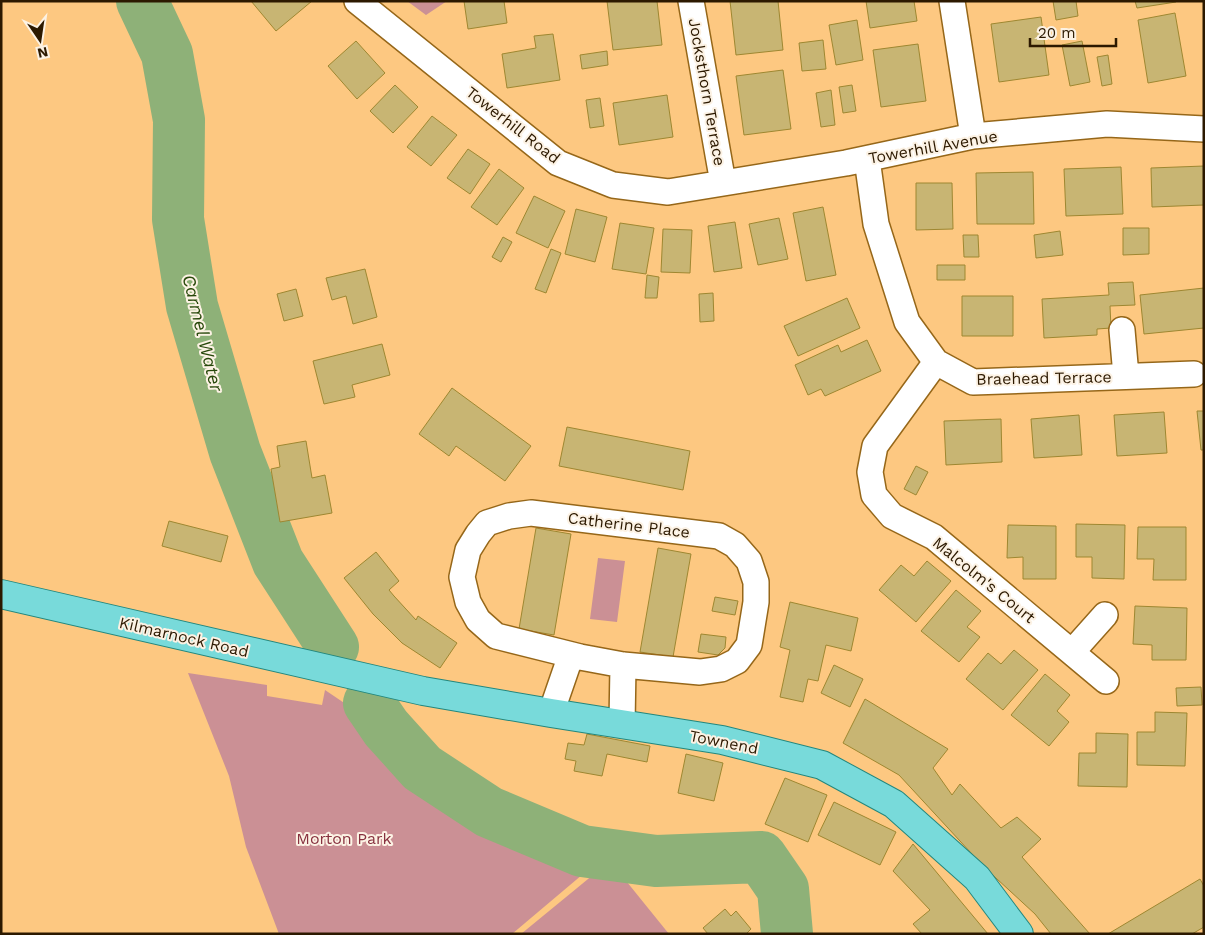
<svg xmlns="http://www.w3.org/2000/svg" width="1205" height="935" font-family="'Work Sans',sans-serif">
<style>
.green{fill:#cb9095}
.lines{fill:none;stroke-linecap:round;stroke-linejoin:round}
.river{stroke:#8eb178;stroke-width:52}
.building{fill:#c8b573;stroke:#9e8731}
.minor-casing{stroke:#966719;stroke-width:28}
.primary-casing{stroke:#23877d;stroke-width:30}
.minor{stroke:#fff;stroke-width:25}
.primary{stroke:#78dada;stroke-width:28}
.labels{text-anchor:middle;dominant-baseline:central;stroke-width:4;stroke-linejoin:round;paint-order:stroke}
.street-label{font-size:16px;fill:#2c1900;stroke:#fcf2e4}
.park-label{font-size:16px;fill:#87313f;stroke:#fcf2e4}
.water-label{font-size:18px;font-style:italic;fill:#27480a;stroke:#fcf2e4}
</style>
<rect width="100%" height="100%" fill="#fdc881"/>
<!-- green -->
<path class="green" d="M407 1H447L426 15Z
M598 558 625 561 617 622 590 619Z
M188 673 267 685V696L322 705 325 690 365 717 393 757 495 836 589 869 512 934H279L246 847 229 776Z
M610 861 669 934H521Z"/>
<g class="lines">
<!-- river -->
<path class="river" d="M142 1 167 54 179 120 178 219 192 306 235 452 278 562 333 647
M369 703 386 728 422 768 489 812 582 851 656 861 761 857 783 889 787 934"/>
</g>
<!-- building -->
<path class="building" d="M251 1H312L276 31Z
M464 1H504L507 23 468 29Z
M607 1H657L662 45 613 50Z
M730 1H778L783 50 736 55Z
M866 1H914L917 21 870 28Z
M1053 1H1076L1078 16 1056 20Z
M1135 1H1176V2L1137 8Z
M1175 13 1186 76 1148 83 1138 20Z
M1041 17 1049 75 999 82 991 24Z
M857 20 863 60 836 65 829 25Z
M553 34 560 80 507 88 502 54 536 48 534 36Z
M823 40 826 69 802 71 799 43Z
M356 41 385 73 357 99 328 66Z
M1082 41 1090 82 1070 86 1062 45Z
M918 44 926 101 881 107 873 50Z
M607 51 608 65 582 69 580 55Z
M1108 55 1112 84 1102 86 1097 57Z
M783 70 791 129 744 135 736 76Z
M395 85 418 107 393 133 370 111Z
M852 85 856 111 843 113 839 87Z
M831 90 835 125 821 127 816 93Z
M667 95 673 137 619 145 613 103Z
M600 98 604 126 590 128 586 100Z
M432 116 457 135 431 166 407 147Z
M468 149 490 164 470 194 447 178Z
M1204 166V205L1152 207 1151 168Z
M1121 167 1123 214 1066 216 1064 169Z
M499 169 524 188 497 225 471 207Z
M1033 172 1034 224H977L976 173Z
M916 183H952L953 229 916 230Z
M534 196 565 211 548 248 516 233Z
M823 207 836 275 806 281 793 213Z
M576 209 607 217 595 262 565 254Z
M779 218 788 259 758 265 749 224Z
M735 222 742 268 714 272 708 226Z
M620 223 654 228 646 274 612 269Z
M1123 228H1149V254L1123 255Z
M663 229 692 230 690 273 661 272Z
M1060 231 1063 255 1036 258 1034 235Z
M963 235H978L979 257H964Z
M503 237 512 242 501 262 492 257Z
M551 249 561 253 546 293 535 289Z
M937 265H965V280H937Z
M365 269 377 317 353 324 346 296 332 300 326 278Z
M647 275 659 277 657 298H645Z
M1133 282 1135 305 1110 306 1111 328 1097 329V335L1044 338 1042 299 1109 295 1108 283Z
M1204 288V328L1144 334 1140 295Z
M296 289 303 316 284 321 277 294Z
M713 293 714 321 700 322 699 294Z
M962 296H1013V336H962Z
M847 298 860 328 798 356 784 326Z
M867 340 881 371 825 396 821 389 808 395 795 365 838 345 841 352Z
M382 344 390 375 352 385 355 397 324 404 313 361Z
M452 388 531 446 505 481 456 446 449 456 419 434Z
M1197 411H1204V450H1201Z
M1164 412 1167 453 1117 456 1114 415Z
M1079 415 1082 455 1034 458 1031 419Z
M1001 419 1002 462 946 465 944 421Z
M567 427 690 451 683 490 559 466Z
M306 441 312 478 325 475 332 513 280 522 271 469 280 467 277 446Z
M916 466 928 472 916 495 904 489Z
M169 521 228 536 221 562 162 546Z
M1076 524 1125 525 1124 579 1092 578V557H1076Z
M1008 525 1056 526V579H1023V557L1007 558Z
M1138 527H1186V580H1153L1154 559H1137Z
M536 528 571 534 554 635 519 629Z
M658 548 691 554 673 657 640 652Z
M376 552 399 581 389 590 394 596 416 620 418 616 457 643 440 668 402 643 373 614 344 578Z
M927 561 951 581 916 622 879 590 901 565 914 576Z
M956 590 981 611 967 627 980 637 959 662 921 631Z
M715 597 738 601 735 615 712 611Z
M790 602 858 618 851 651 826 645 818 681 808 679 803 702 780 697 790 650 780 647Z
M1135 606 1187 608 1186 660H1152V645L1133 644Z
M701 634 726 637 725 648 718 655 698 652Z
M1014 650 1038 670 1003 710 966 679 988 653 1001 664Z
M834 665 863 679 850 707 821 693Z
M1045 674 1070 695 1057 711 1069 722 1049 746 1011 715Z
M1201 687 1202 705 1177 706 1176 688Z
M865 699 948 749 933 768 952 795 960 784 1001 828 1017 817 1041 839 1022 857 1090 934H1051L1035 914 984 867 899 775 843 743Z
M1155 712 1187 713 1185 766 1137 765V732H1155Z
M1096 733 1128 734 1127 787 1078 786 1079 753H1096Z
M587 734 650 746 647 762 607 754 602 776 574 771 576 761 565 759 568 743 584 745Z
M686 754 723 763 714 801 678 793Z
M785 778 827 795 808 842 765 824Z
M834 802 896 832 880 865 818 835Z
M913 844 988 934H922L913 924 930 910 893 871Z
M1200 879 1204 886V927L1192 934H1108Z
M725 909 731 916 736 911 751 929 746 934H708L703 928Z"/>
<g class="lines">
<defs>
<path id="minor" d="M357 1 558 163 613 185 668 192 846 163 973 136 1107 124 1204 129
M691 1 723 183
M952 1 973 136
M867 159 876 224 907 322 936 362 973 382 1194 374
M1122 330 1126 376
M936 362 875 446 870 472 874 495 892 516 934 537 1106 681
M531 513 719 536 735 545 749 561 756 582V602L749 645 737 661 721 669 700 672 623 665 580 657 496 636 478 620 468 602 462 577 468 550 478 534 487 523 509 516Z
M1072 652 1105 615
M551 713 571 655
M622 724 623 665"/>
<path id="primary" d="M1 594 423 691 551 713 722 740 822 765 894 804 977 878 1019 934"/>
</defs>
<!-- minor casing -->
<use href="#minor" class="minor-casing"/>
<!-- primary casing -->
<use href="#primary" class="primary-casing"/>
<!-- minor -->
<use href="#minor" class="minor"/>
<!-- primary -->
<use href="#primary" class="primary"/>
</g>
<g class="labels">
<!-- street labels -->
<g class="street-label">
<text transform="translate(707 92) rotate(80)">Jocksthorn Terrace</text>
<text transform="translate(513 125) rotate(38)">Towerhill Road</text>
<text transform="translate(933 147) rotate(-10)">Towerhill Avenue</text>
<text transform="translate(1044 378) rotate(-1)">Braehead Terrace</text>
<text transform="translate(629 525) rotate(7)">Catherine Place</text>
<text transform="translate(984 580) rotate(39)">Malcolm's Court</text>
<text transform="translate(184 637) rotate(13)">Kilmarnock Road</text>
<text transform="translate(724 742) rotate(11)">Townend</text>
</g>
<!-- park labels -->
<g class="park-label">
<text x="344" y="838">Morton Park</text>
</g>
<!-- water labels -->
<g class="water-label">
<text transform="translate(203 333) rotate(76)">Carmel Water</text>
</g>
</g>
<!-- border -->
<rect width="1205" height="935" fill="none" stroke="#2c1900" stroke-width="5"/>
<!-- north arrow -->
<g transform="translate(40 40) rotate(167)" stroke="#fcf2e4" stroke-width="4" paint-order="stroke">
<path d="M0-4L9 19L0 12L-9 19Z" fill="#2c1900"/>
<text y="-8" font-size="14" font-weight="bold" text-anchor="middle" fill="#2c1900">N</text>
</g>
<!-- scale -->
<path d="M1030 38v8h86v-8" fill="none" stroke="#2c1900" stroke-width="2.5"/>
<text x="1038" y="38" font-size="15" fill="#2c1900" stroke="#fcf2e4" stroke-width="4" paint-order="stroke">20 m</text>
</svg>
